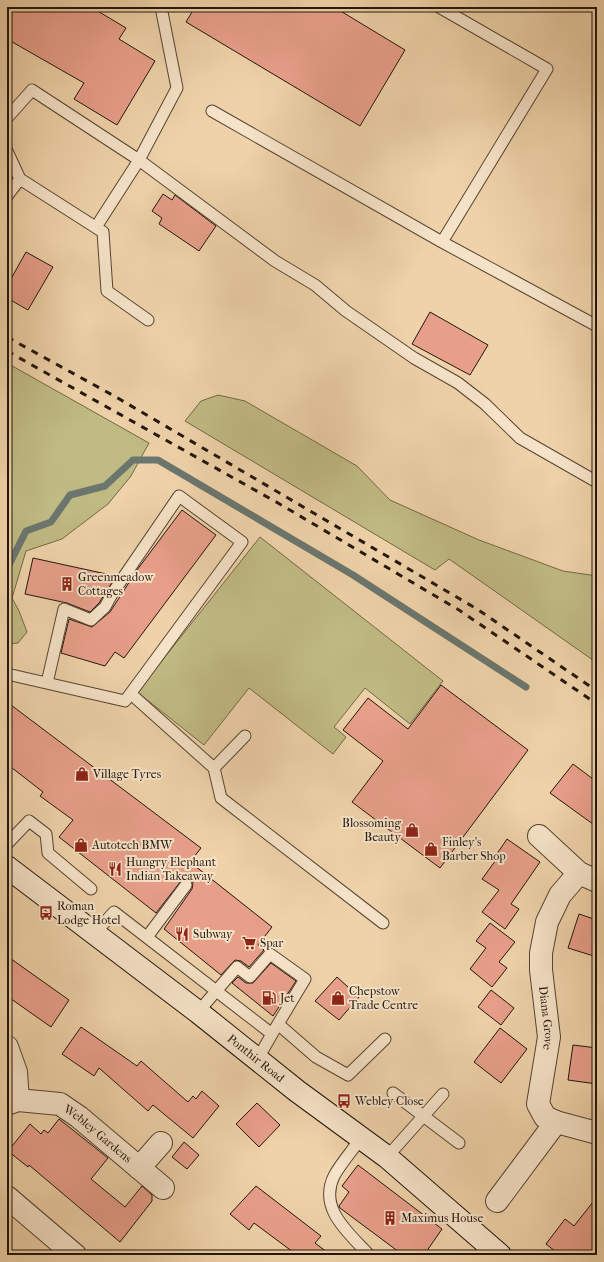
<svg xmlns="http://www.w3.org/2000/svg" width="604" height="1262" font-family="'IM FELL French Canon',serif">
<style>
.green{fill:#c0ba83;stroke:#726848}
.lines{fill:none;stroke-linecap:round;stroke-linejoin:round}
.stream{stroke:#6b766f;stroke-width:7}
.building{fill:#e89f8a;stroke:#23160e}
.lane-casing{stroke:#564535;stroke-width:13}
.street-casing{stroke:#564535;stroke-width:24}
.secondary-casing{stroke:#23160e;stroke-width:24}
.lane{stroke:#f5e2c7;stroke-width:11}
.street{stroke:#f5e2c7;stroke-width:22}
.secondary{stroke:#f5e2c7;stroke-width:22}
.rail{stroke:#23160e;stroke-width:3;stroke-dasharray:7 7;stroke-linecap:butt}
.labels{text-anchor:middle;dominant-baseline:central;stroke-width:4;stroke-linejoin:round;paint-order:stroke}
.poi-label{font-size:12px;fill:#23160e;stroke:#f5e2c7;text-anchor:start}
.street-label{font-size:12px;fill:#23160e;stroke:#f5e2c7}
</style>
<rect width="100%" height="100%" fill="#efd2a9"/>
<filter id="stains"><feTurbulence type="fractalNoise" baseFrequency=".005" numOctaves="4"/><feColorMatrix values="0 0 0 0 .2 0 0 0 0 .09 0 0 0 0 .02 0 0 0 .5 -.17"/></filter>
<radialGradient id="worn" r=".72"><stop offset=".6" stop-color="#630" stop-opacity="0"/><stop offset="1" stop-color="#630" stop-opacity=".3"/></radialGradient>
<!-- green -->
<path class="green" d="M7 363 149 443 131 476 108 504 62 539 26 551 12 598 19 611 27 632 18 643 7 644Z
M218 395 245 401 357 466 390 500 479 540 563 571 597 576V663L449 559 435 570 185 421 201 401Z
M260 537 443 681 410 724 365 688 334 727 346 737 333 754 249 688 204 745 137 692Z"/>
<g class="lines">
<!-- stream -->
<path class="stream" d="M7 569 26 531 51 522 70 495 105 486 133 460H158L353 575 526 687"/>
</g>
<!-- building -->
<path class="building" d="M7 7H91L126 28 119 39 155 61 117 125 74 99 84 83 7 39Z
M195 7H334L405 50 360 126 186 22Z
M163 194 172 200 175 195 216 226 199 251 159 224 162 218 152 211Z
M26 252 53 267 28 310 7 298V286Z
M430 312 488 345 470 375 412 344Z
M182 510 216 535 124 658 115 652 105 666 61 653 69 619 92 627 110 612 137 570Z
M33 558 88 570 116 576 99 603 90 612 67 603 25 594Z
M441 685 528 750 440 868 352 802 383 761 343 730 368 698 408 729Z
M7 702 201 848 190 862 272 927 258 945 264 950 249 967 241 961 235 960 221 975 164 929 192 889 193 883 190 879 186 878 181 881 156 913 59 837 73 820 40 796 43 792 7 764Z
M573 764 597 782V827L550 793Z
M507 839 540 862 511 904 519 909 505 929 482 912 499 890 482 879 496 860 494 858Z
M579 914 597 920V957L568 948Z
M490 923 515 942 499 962 507 968 492 987 470 969 486 948 476 941Z
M7 956 69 1000 51 1027 7 996Z
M271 963 296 981 273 1016 232 983 238 977 246 983H253Z
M337 977 359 997 339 1020 315 1001Z
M491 990 514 1008 501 1025 478 1007Z
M81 1027 137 1066 141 1061 188 1102 193 1096 196 1099 202 1091 219 1106 193 1138 153 1105 148 1111 99 1068 94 1076 62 1054Z
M500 1028 527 1049 501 1083 474 1062Z
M573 1045 597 1048V1084L568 1080Z
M257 1103 280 1125 259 1147 236 1124Z
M59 1119 108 1158 91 1179 125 1207 142 1186 152 1195V1201L120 1242 29 1165 28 1167 8 1151 30 1124 41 1134 44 1130 48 1133Z
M184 1142 199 1155 187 1169 172 1157Z
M358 1165 442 1229 424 1255H403L340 1208 339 1206 349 1192 342 1186Z
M256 1186 321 1236 315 1243 331 1255H297L254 1223 249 1230 230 1214Z
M597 1197V1244L588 1255H560L546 1244 565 1219 574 1226Z"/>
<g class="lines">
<defs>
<path id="lane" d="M212 111 442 242 547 69 439 7
M7 118 32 90 139 160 177 88 161 7
M7 151 20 179 7 196
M20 179 103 232 107 291 148 320
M96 227 139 160 275 261 315 285 346 311 414 358 458 383 485 404 520 438 597 482
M442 242 597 326
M7 674 125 701 242 542 179 496 112 594 105 607 91 620 64 609 47 683
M131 694 214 768 245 736
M214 768 221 798 383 923
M7 844 29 821 46 834 48 853 91 889
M95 933 114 912 272 1034 257 1060
M147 937 186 885
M198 1012 237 967 250 977 270 954 305 979 272 1034
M278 1024 316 1057 348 1075 385 1039
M393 1093 459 1143
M361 1138C352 1151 341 1163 334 1176 318 1209 349 1233 369 1255
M387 1157 443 1094"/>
<g id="street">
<path d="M539 836 579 873 597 881"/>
<path id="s1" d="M579 873 560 895 547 922 541 953V970L549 1037 538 1104 545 1117 556 1122 597 1133"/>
<path d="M7 1047 16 1072 18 1100"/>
<path id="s2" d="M7 1104 18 1100 60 1104 79 1117 163 1188"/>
<path d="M139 1168 161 1143"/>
<path d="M7 1197 75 1255"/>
<path d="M497 1201 556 1122"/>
</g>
<g id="secondary">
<path id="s3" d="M7 867 198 1012 297 1091 387 1157 500 1255"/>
</g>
</defs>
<!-- lane casing -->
<use href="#lane" class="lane-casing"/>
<!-- street casing -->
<use href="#street" class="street-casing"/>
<!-- secondary casing -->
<use href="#secondary" class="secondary-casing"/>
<!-- lane -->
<use href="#lane" class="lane"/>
<!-- street -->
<use href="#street" class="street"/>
<!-- secondary -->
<use href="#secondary" class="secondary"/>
<!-- rail -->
<path class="rail" d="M7 337 116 397 477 609 597 691
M7 351 278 503 459 610 597 704"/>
</g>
<!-- icons -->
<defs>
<symbol id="building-bare" viewBox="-9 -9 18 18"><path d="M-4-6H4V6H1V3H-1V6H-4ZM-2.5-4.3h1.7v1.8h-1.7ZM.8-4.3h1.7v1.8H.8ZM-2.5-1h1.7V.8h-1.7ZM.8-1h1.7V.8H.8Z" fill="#8f2418" stroke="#f5e2c7" stroke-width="2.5" paint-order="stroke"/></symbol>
<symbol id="shop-bare" viewBox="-9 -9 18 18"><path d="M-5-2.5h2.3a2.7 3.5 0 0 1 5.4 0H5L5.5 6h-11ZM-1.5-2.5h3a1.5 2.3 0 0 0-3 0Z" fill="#8f2418" stroke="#f5e2c7" stroke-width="2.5" paint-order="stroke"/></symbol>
<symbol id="restaurant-bare" viewBox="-9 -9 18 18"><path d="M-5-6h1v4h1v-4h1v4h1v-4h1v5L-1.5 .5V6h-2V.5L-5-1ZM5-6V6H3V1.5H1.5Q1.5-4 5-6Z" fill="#8f2418" stroke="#f5e2c7" stroke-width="2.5" paint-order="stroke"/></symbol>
<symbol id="bus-bare" viewBox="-9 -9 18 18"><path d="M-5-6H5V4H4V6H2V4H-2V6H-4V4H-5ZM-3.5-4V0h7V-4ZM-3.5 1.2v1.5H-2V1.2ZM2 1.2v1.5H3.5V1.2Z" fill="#8f2418" stroke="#f5e2c7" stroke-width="2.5" paint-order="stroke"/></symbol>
<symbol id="supermarket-bare" viewBox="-9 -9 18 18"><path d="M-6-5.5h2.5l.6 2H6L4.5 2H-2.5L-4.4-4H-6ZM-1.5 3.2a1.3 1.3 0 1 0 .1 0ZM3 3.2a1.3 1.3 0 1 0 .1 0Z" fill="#8f2418" stroke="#f5e2c7" stroke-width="2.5" paint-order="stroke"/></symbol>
<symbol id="fuel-bare" viewBox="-9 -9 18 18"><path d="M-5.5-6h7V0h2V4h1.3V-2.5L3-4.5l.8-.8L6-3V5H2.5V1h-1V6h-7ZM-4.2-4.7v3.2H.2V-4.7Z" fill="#8f2418" stroke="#f5e2c7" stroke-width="2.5" paint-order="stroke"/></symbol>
</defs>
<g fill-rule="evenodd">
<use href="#building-bare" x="57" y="574" width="20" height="20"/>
<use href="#shop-bare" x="72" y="764" width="20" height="20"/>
<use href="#shop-bare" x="402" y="820" width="20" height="20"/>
<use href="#shop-bare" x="71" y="835" width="20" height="20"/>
<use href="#shop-bare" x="421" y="839" width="20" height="20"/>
<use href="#restaurant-bare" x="105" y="859" width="20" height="20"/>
<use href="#bus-bare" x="36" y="903" width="20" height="20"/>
<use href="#restaurant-bare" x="172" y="924" width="20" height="20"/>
<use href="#supermarket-bare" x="239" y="933" width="20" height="20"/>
<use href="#fuel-bare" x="259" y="988" width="20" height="20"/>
<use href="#shop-bare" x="328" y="988" width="20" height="20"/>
<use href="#bus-bare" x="334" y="1091" width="20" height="20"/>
<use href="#building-bare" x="380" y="1208" width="20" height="20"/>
</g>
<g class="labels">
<!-- poi labels -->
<g class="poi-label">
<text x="78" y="577">Greenmeadow<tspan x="78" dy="14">Cottages</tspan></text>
<text x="93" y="774">Village Tyres</text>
<text x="401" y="823" text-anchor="end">Blossoming<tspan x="401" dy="14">Beauty</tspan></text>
<text x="442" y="842">Finley's<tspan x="442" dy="14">Barber Shop</tspan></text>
<text x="92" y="845">Autotech BMW</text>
<text x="126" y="862">Hungry Elephant<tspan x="126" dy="14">Indian Takeaway</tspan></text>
<text x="57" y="906">Roman<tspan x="57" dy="14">Lodge Hotel</tspan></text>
<text x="193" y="934">Subway</text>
<text x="260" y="943">Spar</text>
<text x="349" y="991">Chepstow<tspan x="349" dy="14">Trade Centre</tspan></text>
<text x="280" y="998">Jet</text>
<text x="355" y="1101">Webley Close</text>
<text x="401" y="1218">Maximus House</text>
</g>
<!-- street labels -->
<g class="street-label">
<text stroke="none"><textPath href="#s1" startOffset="156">Diana Grove</textPath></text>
<text stroke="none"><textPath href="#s3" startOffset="314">Ponthir Road</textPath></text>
<text stroke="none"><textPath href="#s2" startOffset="102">Webley Gardens</textPath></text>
</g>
</g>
<!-- margin -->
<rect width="604" height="1262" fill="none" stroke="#efd2a9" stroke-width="24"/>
<rect x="8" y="8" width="588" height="1246" fill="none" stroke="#23160e" stroke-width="2"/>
<rect x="12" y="12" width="580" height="1238" fill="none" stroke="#23160e"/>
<rect width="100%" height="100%" filter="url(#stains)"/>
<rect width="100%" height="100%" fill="url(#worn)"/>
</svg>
